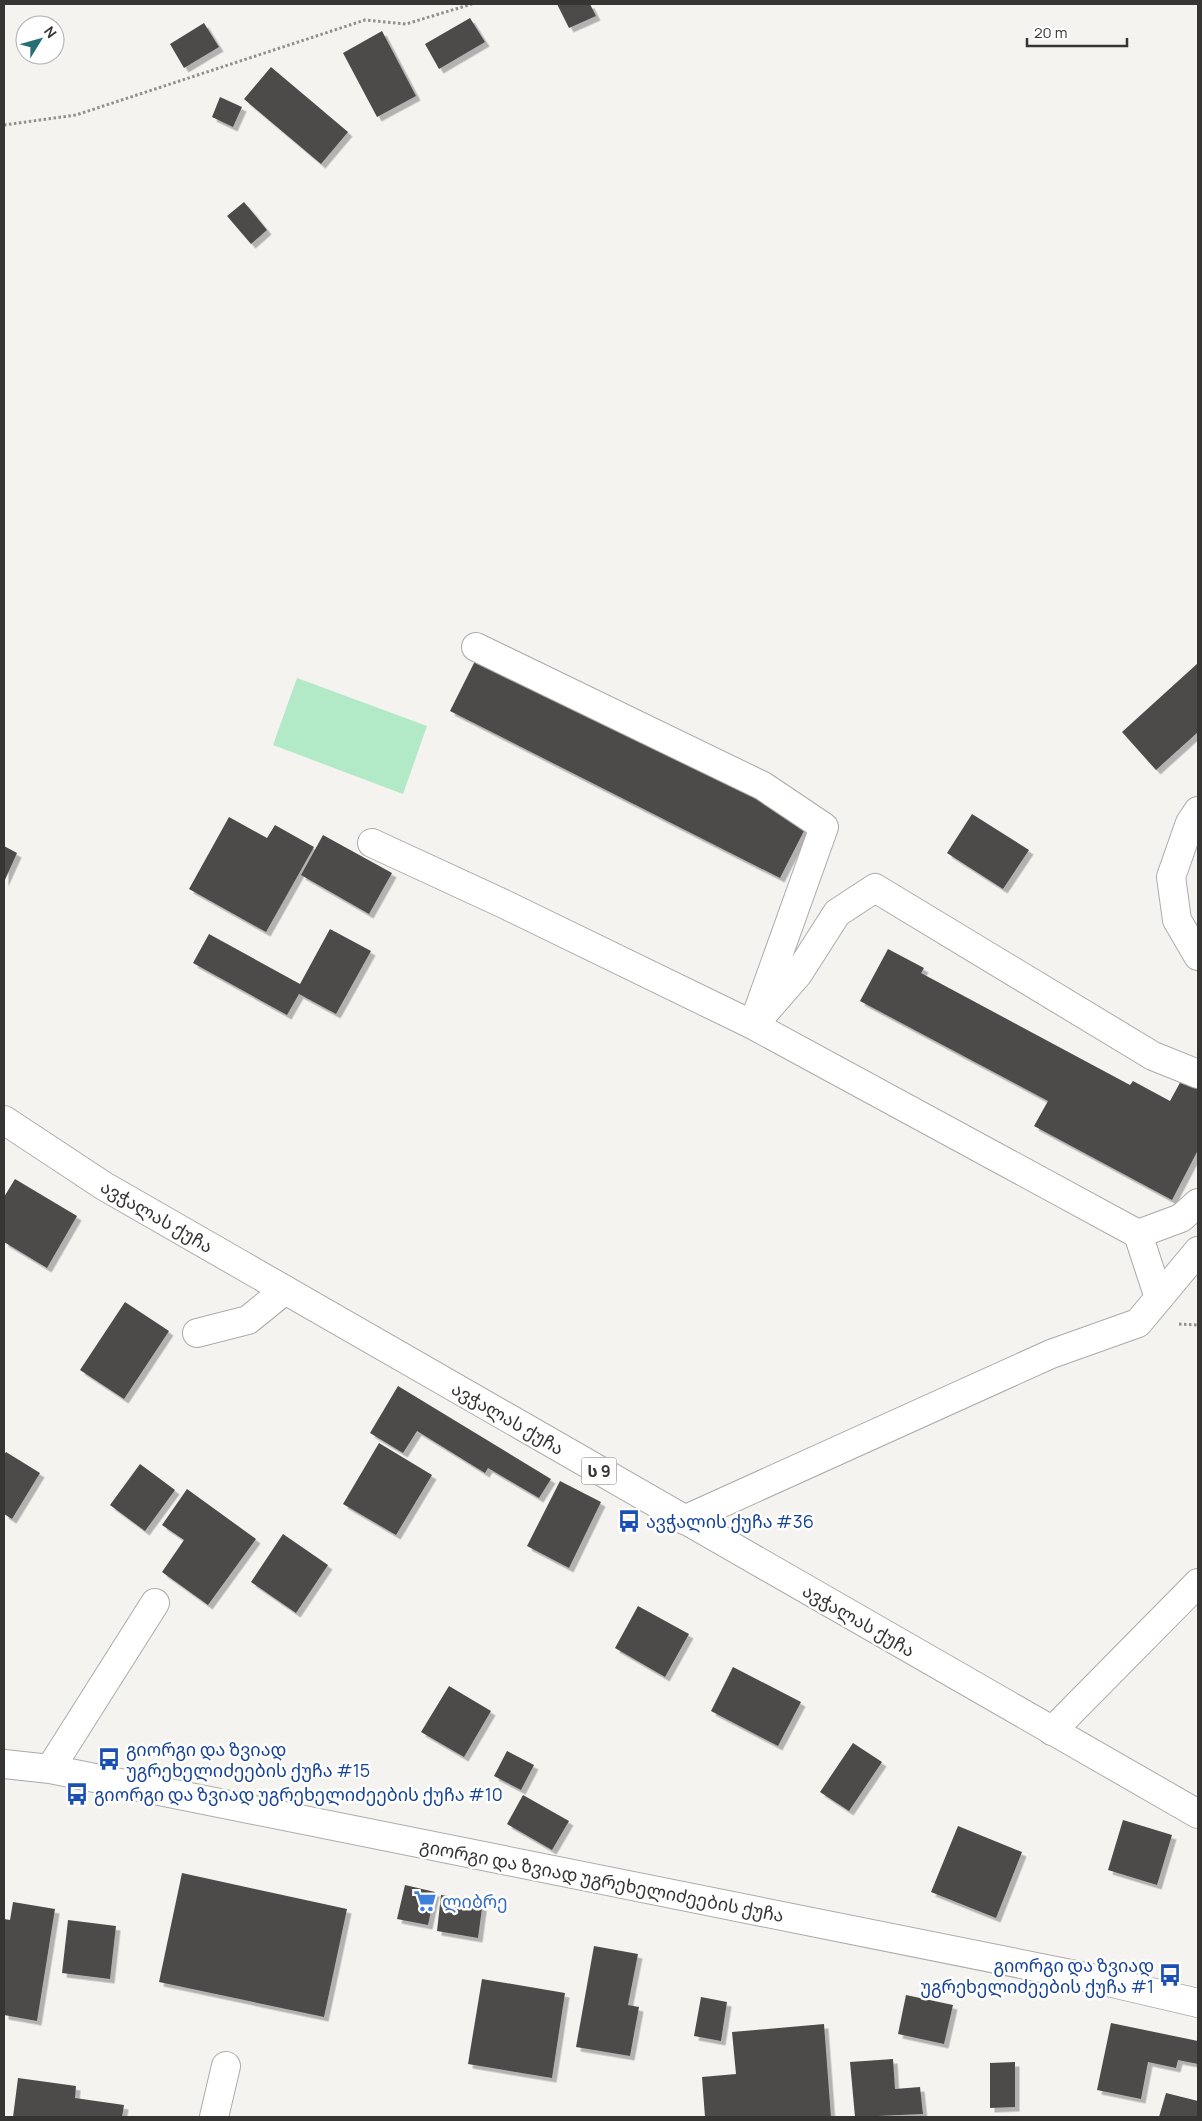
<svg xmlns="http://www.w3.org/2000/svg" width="1202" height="2121" font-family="Manrope,'Noto Sans Georgian',sans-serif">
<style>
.green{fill:#b2e9c6}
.building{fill:#4e4c4a;filter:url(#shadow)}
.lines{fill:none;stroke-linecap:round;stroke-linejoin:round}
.minor-casing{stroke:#acaba8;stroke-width:30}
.highway-casing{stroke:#acaba8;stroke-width:30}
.path{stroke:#91908e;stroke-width:3;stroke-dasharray:2.5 2.5;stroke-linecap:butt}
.minor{stroke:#fff;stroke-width:28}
.highway{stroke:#fff;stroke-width:28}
.labels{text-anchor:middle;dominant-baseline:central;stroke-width:5;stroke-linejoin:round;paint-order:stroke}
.shield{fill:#fff;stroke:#727271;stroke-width:1}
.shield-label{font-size:16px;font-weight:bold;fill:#363534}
.street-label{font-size:18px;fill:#363534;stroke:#fff}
.transit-label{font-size:18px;fill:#164399;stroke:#fff;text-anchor:start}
.shop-label{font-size:18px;fill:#366cbe;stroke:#fff;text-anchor:start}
</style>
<defs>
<filter id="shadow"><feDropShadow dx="4.5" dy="4.5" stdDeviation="0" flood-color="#0004"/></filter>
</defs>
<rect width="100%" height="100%" fill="#f4f3f0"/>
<!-- green -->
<path class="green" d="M297 678 427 726 403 794 273 745Z"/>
<!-- building -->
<path class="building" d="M557 4H590L596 16 569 28Z
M470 18 485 42 439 69 425 44Z
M204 23 219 47 184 68 170 44Z
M382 31 416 96 377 117 343 53Z
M271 67 348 132 321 164 244 99Z
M220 97 242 107 233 127 212 117Z
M244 202 267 230 251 244 227 216Z
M478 655 808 823 780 878 450 711Z
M1198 663V732L1156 770 1122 732Z
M972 814 1029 850 1003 889 947 853Z
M229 817 267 838 275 825 314 847 266 932 189 889Z
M323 835 392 873 369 914 301 875Z
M4 846 17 853 4 882Z
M330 929 371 951 336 1014 299 994 287 1015 193 963 209 934 300 984Z
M888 949 924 968 921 973 1130 1085 1133 1081 1170 1101 1182 1079 1198 1088V1150L1172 1200 1034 1126 1048 1101 860 1001Z
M15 1179 77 1216 47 1268 4 1242V1197Z
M125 1302 169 1331 124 1399 80 1370Z
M398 1386 551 1479 539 1498 488 1468 485 1473 417 1431 403 1453 370 1433Z
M379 1443 432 1475 396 1535 343 1504Z
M6 1452 40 1473 12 1519 4 1514V1455Z
M140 1464 175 1490 145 1531 110 1505Z
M560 1481 601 1502 569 1568 527 1546Z
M187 1489 256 1539 208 1605 162 1572 184 1540 162 1525Z
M283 1534 328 1565 296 1613 251 1582Z
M638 1606 689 1634 665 1677 615 1648Z
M733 1667 801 1702 778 1746 711 1711Z
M449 1686 491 1711 464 1757 421 1732Z
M853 1743 882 1762 849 1811 820 1792Z
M507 1751 534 1765 521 1790 494 1776Z
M523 1795 569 1821 552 1850 507 1824Z
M1123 1820 1172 1835 1157 1885 1108 1870Z
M958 1826 1022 1852 996 1918 931 1892Z
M182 1873 347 1909 324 2017 159 1982Z
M405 1885 435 1892 428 1925 397 1919Z
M441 1895 483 1901 478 1938 437 1931Z
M13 1902 55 1909 37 2021 4 2015V1919L10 1920Z
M68 1920 116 1926 110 1979 62 1973Z
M594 1946 638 1954 628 2005 639 2007 630 2056 576 2047Z
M482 1979 565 1993 552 2078 468 2064Z
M906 1995 953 2005 944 2044 898 2034Z
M701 1997 727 2002 721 2041 694 2036Z
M1111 2023 1198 2041V2064L1178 2060 1176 2068 1148 2062 1141 2099 1097 2090Z
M824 2024 831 2117H705L702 2077 736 2074 732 2032Z
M893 2059 895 2089 920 2087 923 2114 855 2117 850 2062Z
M1015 2062V2107L990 2108V2063Z
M18 2078 76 2086 75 2098 124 2105 122 2117H13Z
M1166 2093 1198 2101V2117H1159Z"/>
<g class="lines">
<defs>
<path id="minor" d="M476 647 763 786 824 827 753 1025
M1198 811 1190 823 1171 877 1177 920 1198 956
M372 843 504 904 753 1025 1138 1234 1159 1298
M764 1013 798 974 837 913 875 888 1153 1056 1198 1074
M1138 1234 1181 1218 1198 1203
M197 1333 248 1320 285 1290
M684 1520 1051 1354 1138 1323 1198 1251
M1052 1731 1198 1583
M4 1764 50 1769 1091 1978 1198 2003
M50 1769 155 1603
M214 2117 226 2066"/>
<path id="highway" d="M4 1120 104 1186 1198 1814"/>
</defs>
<!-- minor casing -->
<use href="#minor" class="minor-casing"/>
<!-- highway casing -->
<use href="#highway" class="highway-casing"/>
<!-- path -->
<path class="path" d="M4 125 76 115 365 20 406 24 472 4
M1179 1324 1198 1325"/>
<!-- minor -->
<use href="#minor" class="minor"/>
<!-- highway -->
<use href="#highway" class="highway"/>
</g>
<!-- icons -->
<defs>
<symbol id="bus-bare" viewBox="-9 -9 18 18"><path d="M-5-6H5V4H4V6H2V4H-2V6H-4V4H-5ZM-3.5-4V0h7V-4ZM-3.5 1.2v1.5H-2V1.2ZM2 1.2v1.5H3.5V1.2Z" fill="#1a4fb4" stroke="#fff" stroke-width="2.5" paint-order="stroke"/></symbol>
<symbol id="supermarket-bare" viewBox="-9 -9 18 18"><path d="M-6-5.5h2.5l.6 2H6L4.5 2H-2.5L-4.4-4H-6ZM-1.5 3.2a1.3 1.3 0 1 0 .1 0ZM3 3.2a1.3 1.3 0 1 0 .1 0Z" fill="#3f7fe0" stroke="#fff" stroke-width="2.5" paint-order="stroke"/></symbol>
</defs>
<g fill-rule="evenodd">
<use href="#bus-bare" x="613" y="1505" width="32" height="32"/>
<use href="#bus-bare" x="93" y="1743" width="32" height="32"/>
<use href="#bus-bare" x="61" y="1778" width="32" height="32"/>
<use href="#supermarket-bare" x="409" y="1885" width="32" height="32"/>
<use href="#bus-bare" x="1154" y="1959" width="32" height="32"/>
</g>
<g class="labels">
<!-- shield labels -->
<rect class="shield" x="581.5" y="1457.5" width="35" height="27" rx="4"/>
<g class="shield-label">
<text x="599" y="1471">ს 9</text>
</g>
<!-- street labels -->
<g class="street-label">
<text transform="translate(157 1216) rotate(30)">ავჭალას ქუჩა</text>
<text transform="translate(508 1418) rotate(30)">ავჭალას ქუჩა</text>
<text transform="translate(859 1620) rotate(30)">ავჭალას ქუჩა</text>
<text transform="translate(602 1880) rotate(11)">გიორგი და ზვიად უგრეხელიძეების ქუჩა</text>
</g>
<!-- transit labels -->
<g class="transit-label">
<text x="646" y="1521">ავჭალის ქუჩა #36</text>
<text x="126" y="1749">გიორგი და ზვიად<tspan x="126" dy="21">უგრეხელიძეების ქუჩა #15</tspan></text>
<text x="94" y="1794">გიორგი და ზვიად უგრეხელიძეების ქუჩა #10</text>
<text x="1154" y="1965" text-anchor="end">გიორგი და ზვიად<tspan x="1154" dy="21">უგრეხელიძეების ქუჩა #1</tspan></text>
</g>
<!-- shop labels -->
<g class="shop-label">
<text x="442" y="1901">ლიბრე</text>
</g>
</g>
<!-- border -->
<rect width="1202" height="2121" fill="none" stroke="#363534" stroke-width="10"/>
<!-- north arrow -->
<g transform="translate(40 40) rotate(53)"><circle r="24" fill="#ffffff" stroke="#afaeae"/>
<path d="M0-4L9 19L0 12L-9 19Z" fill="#256f75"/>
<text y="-8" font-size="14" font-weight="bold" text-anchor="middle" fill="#363534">N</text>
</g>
<!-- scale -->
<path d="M1027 38v8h100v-8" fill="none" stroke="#363534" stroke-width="2.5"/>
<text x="1034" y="38" font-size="15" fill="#363534" stroke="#ffffff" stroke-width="4" paint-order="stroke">20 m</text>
</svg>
